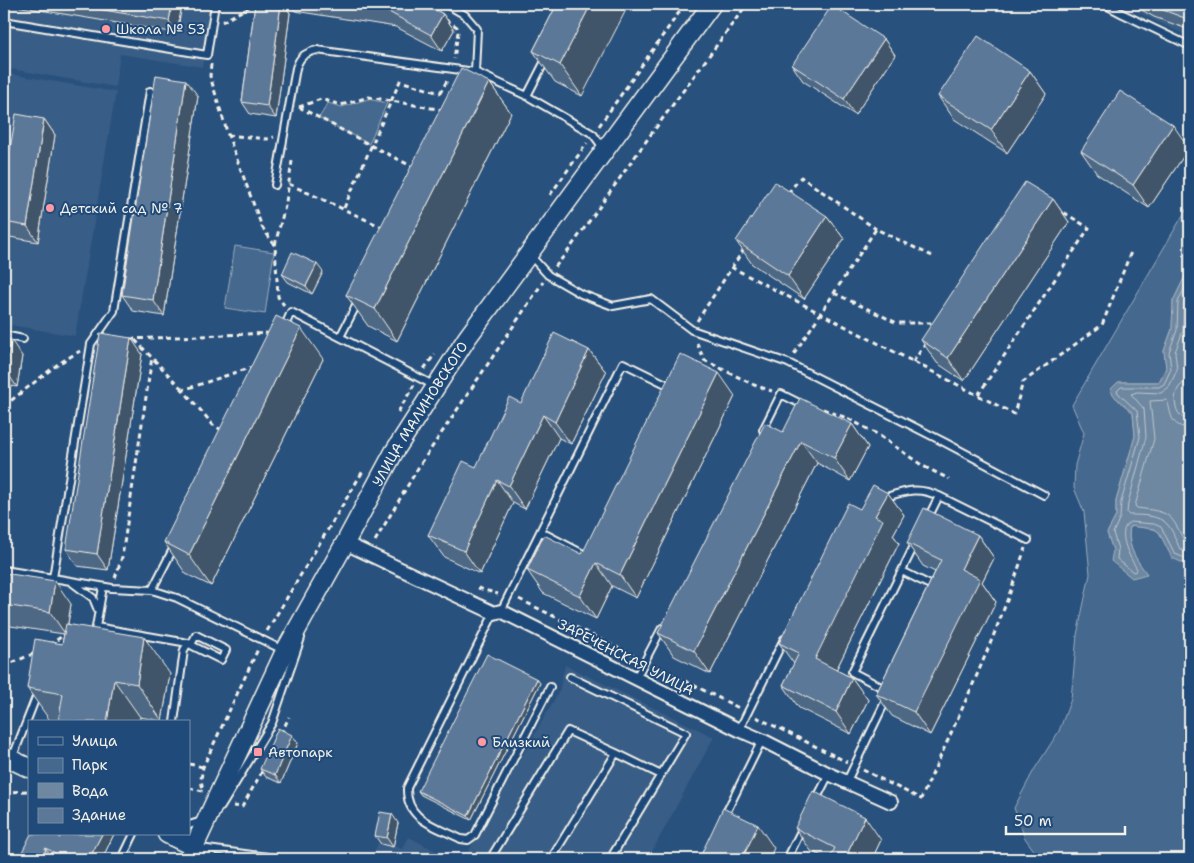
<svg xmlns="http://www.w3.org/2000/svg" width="1194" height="863" font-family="'Shantell Sans',sans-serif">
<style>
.built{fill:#375d86}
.green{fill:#45688e;stroke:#9cacbb}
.water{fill:#6e88a2;stroke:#a4b2be}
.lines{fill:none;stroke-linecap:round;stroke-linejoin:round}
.shore{stroke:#bec7cc;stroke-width:1}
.lane-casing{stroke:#f4f1e8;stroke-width:10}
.street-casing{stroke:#f4f1e8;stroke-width:16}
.secondary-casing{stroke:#f4f1e8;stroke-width:21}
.path{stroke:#f4f1e8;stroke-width:3;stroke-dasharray:5 4;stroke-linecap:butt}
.lane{stroke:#1f4a7a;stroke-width:6}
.street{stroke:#1f4a7a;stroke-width:12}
.secondary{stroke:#1f4a7a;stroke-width:18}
.wall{fill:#4e6784;stroke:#f4f1e8}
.shaded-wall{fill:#40546b;stroke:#f4f1e8}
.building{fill:#5b7899;stroke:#f4f1e8}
.poi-dot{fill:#ff9aa2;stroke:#1f4a7a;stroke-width:2}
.labels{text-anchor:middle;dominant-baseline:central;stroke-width:4;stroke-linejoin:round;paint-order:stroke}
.poi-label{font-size:14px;fill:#f4f1e8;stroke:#1f4a7a;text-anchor:start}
.street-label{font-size:14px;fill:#f4f1e8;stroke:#1f4a7a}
</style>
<rect width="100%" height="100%" fill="#28517e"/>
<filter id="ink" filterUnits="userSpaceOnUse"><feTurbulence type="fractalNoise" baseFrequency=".02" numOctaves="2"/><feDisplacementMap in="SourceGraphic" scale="10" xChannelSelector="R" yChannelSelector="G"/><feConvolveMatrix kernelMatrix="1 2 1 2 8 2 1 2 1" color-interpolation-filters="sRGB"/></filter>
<g filter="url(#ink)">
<!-- built -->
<path class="built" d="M4 4H213L202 67 120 54 115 87 4 68Z
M1123 4H1190V37L1155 21Z
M4 73 116 92 75 336 4 324Z
M565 665 714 737 648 859H464L559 691Z
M409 837 451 859H372V855L379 842 387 845 388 843 402 849Z"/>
<!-- green -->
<path class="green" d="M368 99 387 103 369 144 319 118 328 103 342 107Z
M1190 203V266L1173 301 1172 329 1164 351 1166 368 1159 382H1119L1115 397 1133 413 1135 436 1116 501V516L1107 533 1113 550 1147 574C1135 558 1127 547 1130 526L1154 529 1159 532 1169 552 1190 566V856L1188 859H1040L1025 838 1014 808 1034 770 1059 731 1071 699 1077 635 1090 574 1084 512 1074 488 1075 465 1084 433 1072 405Z
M235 246 274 252 265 314 225 308Z"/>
<!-- water -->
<path class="water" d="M1190 266V378L1187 407 1190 411V566L1172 558 1159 532 1154 529 1130 526C1126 546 1136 559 1147 574L1132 578 1111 561 1113 550 1107 533 1116 516V501L1135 436 1133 413 1115 397 1110 390 1118 382H1159L1166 368 1164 351 1172 329 1173 301Z"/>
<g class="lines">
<!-- shore -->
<path class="shore" d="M1190 276 1178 302 1177 330 1169 352 1171 369 1164 384 1159 387H1121L1117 391 1119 394 1137 411 1140 437 1121 502 1120 517 1113 533 1118 549 1117 559 1133 572 1136 571 1137 569C1130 558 1115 531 1130 522L1154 524 1161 527 1175 554 1190 560
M1190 289 1184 303 1183 331 1175 352 1177 370 1169 387 1161 393 1137 392 1131 394 1144 409 1146 437 1128 503 1127 513 1129 515C1141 515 1159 515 1167 524 1173 530 1176 541 1180 549L1190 554
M1190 381C1170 382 1170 419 1190 420
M1190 428C1169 427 1172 414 1167 400L1150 401 1154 439 1135 506 1137 508C1170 512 1171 513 1185 543L1190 545"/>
<defs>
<path id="lane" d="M446 4 465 15 477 29 475 72 473 75
M1104 4 1123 14 1190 46
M4 21 207 55 215 4
M527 96 546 59
M275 185 296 68C300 56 305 53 317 50L475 72 527 96 593 134 604 149
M529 254 548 275 581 294 613 306 651 299 692 330 788 363 944 442 1044 495
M284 328 291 312 435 386
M4 335 23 339
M340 337 359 300
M763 430 781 394 805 406
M939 496 1028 540
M883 498C906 491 917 486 939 496L927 520
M541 532 589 557
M4 570 53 578 91 344 114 311 150 91
M902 571 936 588
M53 578 112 588 152 590 177 598 283 650
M73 583 93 598 98 610
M152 590 174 547
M501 611 623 363 672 387
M494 613 407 788C406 821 436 826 461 839L468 840 475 835 550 687
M96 627 188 643
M91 636 96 627 103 587
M570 677 686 733 610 859
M636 678 662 628
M887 690 852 672 915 544
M174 722 184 650 188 643 191 645 196 635 226 650 221 660 191 645
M739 730 784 639
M616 753 661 775
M12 759 38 692
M847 781 887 698
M815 802 829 774
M221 807 272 723 301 638
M724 817 762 740
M189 825 202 821
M200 848 283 859
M122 859 134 834
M490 859 568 731 616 753 551 859
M787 859 803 827"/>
<path id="street" d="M345 543 494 613 501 611 739 730 762 740 829 774 891 802
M187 859 194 847 211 859"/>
<g id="secondary">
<path d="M4 756 29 768"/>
<path id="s1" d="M167 834 194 847 285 651 345 543 394 452 467 338 712 4"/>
</g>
</defs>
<!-- lane casing -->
<use href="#lane" class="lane-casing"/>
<!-- street casing -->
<use href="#street" class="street-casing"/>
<!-- secondary casing -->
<use href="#secondary" class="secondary-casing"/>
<!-- path -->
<path class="path" d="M446 20 457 27 458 32 454 59
M222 22 254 4
M211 64 210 76 228 135 262 227 275 246 278 297 284 305
M299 107 321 99 341 105 369 97 443 110
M299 107 372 146 415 168
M599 126 685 4
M228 135 267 139 274 137
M289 184 384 228
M788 193 801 177 876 229
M550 195 587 143
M344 208 400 81 440 93 448 79
M275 245 286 202 292 161
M555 267 568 251 649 137 747 4
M731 267 1014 414 1023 382 1102 325 1131 252
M834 293 897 323H936
M697 321 744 249
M130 339 271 333
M135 340 183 390
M697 343 704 360 754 385 772 391
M794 354 876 229 932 256
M913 362 926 343
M424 369 435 354
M978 395 1089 228 1058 209
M4 406 58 364 80 351
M823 409 849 419 877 434 923 466 949 479
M398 412 414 385
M222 430 214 426 183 390 252 367
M375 541 418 468 543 282
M115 578 122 557 152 357
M478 588 498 594
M519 599 636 657
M267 631 363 471
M49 645 64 635 65 632
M653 665 739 708
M4 666 35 653
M756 717 847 762
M4 731 12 734
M281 734 289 717
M189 764 203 767
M863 770 921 799C958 717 998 635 1025 548
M189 788 203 791 201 779 203 767 259 647
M4 792 29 791
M233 806 242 807 264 768"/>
<!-- lane -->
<use href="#lane" class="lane"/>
<!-- street -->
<use href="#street" class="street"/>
<!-- secondary -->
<use href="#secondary" class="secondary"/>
</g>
<!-- wall -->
<path class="wall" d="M4 4H182L177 33Z
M255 4H284L290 13 276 118 250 114 242 102Z
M290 4H425L443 14 454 30 442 51 396 27 295 11Z
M557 4 582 96 555 82 533 51Z
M1131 4H1190V30L1154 17Z
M884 39 895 55 855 115 803 81 792 65Z
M1030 71 1046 94 1007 153 954 119 938 96Z
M489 82 511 113 397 341 368 326 346 295Z
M198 96 164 316 133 311 122 295Z
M44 119 55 135 38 242 10 237 4 228V154L9 155Z
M1189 148 1149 208 1097 174 1081 151Z
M1053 199 1069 222 964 381 937 363 921 340Z
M827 216 844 239 804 299 752 264 736 241Z
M323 272 312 294 288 282 282 274Z
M4 339 22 356 17 387 4 385Z
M589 350 606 372 571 444 559 438 525 509 513 503 480 574 444 557 428 535 476 467Z
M142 354 108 570 77 566 66 549Z
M323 359 211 586 186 574 164 542Z
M735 396 636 598 612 586 596 619 543 593 527 570 582 554Z
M852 424 868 447 850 481 817 463 710 674 674 656 658 633 783 432Z
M888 493 904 515 893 535 899 543 836 670 852 678 868 700 851 734 799 708 783 685 794 664 779 643 860 509Z
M978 535 994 558 982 582 996 602 930 735 892 716 876 694 935 572 923 566 907 543Z
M4 573 71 604 68 624 170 674 162 721 140 717 139 722H51L27 688 62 644 64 634 4 625Z
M540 683 471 820 421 795 418 791Z
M298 743 281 783 266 777 260 769Z
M398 823 393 847 381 844 375 836Z
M795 828 881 840 872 859H828L811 851Z
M114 834 102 859H54L53 858V859H27L22 852 60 838Z"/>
<!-- shaded-wall -->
<path class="shaded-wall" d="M172 4H182L177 33 169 21Z
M281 4H284L290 13 276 118 267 106Z
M591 4H629L582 96 560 65Z
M443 14 454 30 442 51 431 35Z
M884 39 895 55 855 115 844 99Z
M1030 71 1046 94 1007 153 991 130Z
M186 80 198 96 164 316 153 300Z
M489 82 511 113 397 341 375 309Z
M44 119 55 135 38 242 27 226Z
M1173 125 1189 148 1149 208 1133 185Z
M1053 199 1069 222 964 381 948 358Z
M827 216 844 239 804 299 788 276Z
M317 264 323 272 312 294 306 286Z
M301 328 323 359 211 586 189 555Z
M131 338 142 354 108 570 97 554Z
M11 340 22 356 17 387 6 371Z
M589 350 606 372 571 444 555 422Z
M719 373 735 396 636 598 620 575Z
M543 415 559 438 525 509 509 486Z
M852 424 868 447 850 481 834 458Z
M801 441 817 463 710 674 694 651Z
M497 480 513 503 480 574 464 551Z
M888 493 904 515 893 535 899 543 830 682 815 659 875 516Z
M978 535 994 558 982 582 996 602 930 735 914 712 961 569Z
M596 563 612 586 596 619 580 596Z
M55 581 71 604 66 635 50 612Z
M144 637 170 674 162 721 137 684Z
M852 678 868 700 851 734 836 712Z
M537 679 540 683 471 820 468 816Z
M114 680 140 717 139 722H107Z
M292 735 298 743 281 783 275 775Z
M392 814 398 823 393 847 387 838Z
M865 817 881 840 872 859H853L848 852Z
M758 825 774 848 769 859H742Z
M102 834H114L102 859H89Z
M45 848 53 858V859H46Z"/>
<!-- building -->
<path class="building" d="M68 4H172L169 21Z
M255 4H281L267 106 242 102Z
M340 4H425L443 14 431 35 385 10Z
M557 4H591L560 65 533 51Z
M1147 4H1190V20Z
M832 5 884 39 844 99 792 65Z
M978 36 1030 71 991 130 938 96Z
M461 68 489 82 375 309 346 295Z
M156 75 186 80 153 300 122 295Z
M1120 91 1173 125 1133 185 1081 151Z
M16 114 44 119 27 226 4 222V189L6 176H4V154L9 155Z
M775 182 827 216 788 276 736 241Z
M1025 182 1053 199 948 358 921 340Z
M292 252 317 264 306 286 282 274Z
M276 316 301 328 189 555 164 542Z
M100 333 131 338 97 554 66 549Z
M554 333 589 350 555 422 543 415 509 486 497 480 464 551 428 535 463 461 476 467 509 397 521 403Z
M4 339 11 340 6 371H4Z
M680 354 719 373 620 575 596 563 580 596 527 570 544 535 582 554Z
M800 398 852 424 834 458 801 441 694 651 658 633 765 423 783 432Z
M873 485 888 493 875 516 883 520 815 659 852 678 836 712 783 685 799 653 779 643 848 503 860 509Z
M924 508 978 535 961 569 980 579 914 712 876 694 941 560 907 543Z
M4 573 55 581 50 612 4 605Z
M66 624 144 637 137 684 114 680 107 722H58L63 694 27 688 35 639 62 644Z
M487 654 537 679 468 816 418 791Z
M278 728 292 735 275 775 260 769Z
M813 791 865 817 848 852 863 859H829L835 848 795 828Z
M723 808 758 825 742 859H699Z
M380 812 392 814 387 838 375 836Z
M31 834H53L60 838 59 834H102L89 859H68L45 848 46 859H36L22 852Z"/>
</g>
<!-- markers -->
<g class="poi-dot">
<circle cx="106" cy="29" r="5"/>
<circle cx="50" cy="208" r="5"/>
<circle cx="482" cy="742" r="5"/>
<rect x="253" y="747" width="10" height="10" rx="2.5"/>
</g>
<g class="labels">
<!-- poi labels -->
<g class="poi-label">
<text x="116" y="29">Школа № 53</text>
<text x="60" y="208">Детский сад № 7</text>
<text x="492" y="742">Близкий</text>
<text x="268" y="752">Автопарк</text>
</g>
<!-- street labels -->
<g class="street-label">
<text stroke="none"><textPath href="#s1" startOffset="519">УЛИЦА МАЛИНОВСКОГО</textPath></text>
<text transform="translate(626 657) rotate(27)">ЗАРЕЧЕНСКАЯ УЛИЦА</text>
</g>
</g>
<!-- margin -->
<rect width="1194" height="863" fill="none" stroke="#1f4a7a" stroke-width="20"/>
<rect x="10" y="10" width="1174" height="843" fill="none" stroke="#f4f1e8" stroke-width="2" filter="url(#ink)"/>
<!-- legend -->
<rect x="28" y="720" width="162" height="115" fill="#1f4a7a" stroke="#748da6"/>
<rect x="38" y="737" width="25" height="8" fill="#1f4a7a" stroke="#748da6"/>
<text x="72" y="746" font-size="15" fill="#f4f1e8">Улица</text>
<rect x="38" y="758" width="25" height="15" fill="#45688e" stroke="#748da6"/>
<text x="72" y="770" font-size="15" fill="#f4f1e8">Парк</text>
<rect x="38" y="783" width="25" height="15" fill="#6e88a2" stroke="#748da6"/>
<text x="72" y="796" font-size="15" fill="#f4f1e8">Вода</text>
<rect x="38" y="808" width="25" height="15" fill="#5b7899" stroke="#748da6"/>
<text x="72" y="820" font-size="15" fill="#f4f1e8">Здание</text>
<!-- scale -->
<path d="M1006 826v8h119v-8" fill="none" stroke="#f4f1e8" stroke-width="2.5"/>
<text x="1014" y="826" font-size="15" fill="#f4f1e8" stroke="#1f4a7a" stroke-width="4" paint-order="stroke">50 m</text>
</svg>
